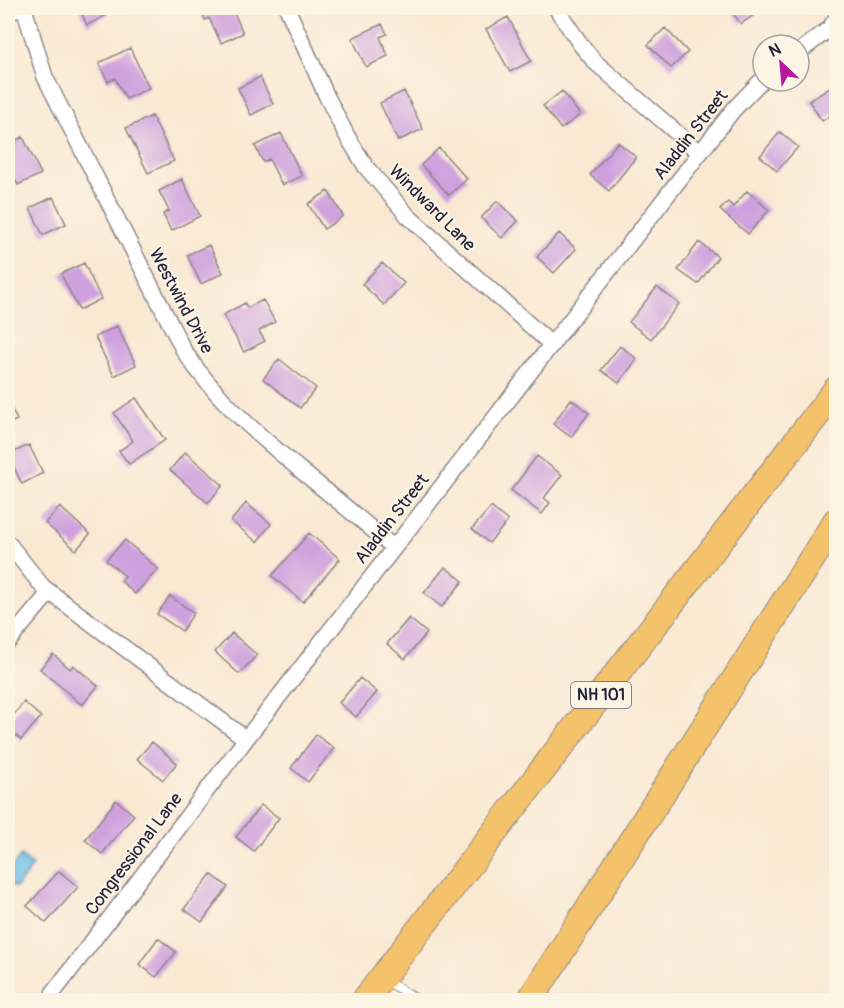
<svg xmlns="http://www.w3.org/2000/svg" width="844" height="1008" font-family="Pangolin,sans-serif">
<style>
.water{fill:#6ebee9;stroke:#487092;stroke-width:1.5}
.building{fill:#cfa0de}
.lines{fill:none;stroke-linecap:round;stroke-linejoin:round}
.service-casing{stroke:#8e8687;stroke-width:10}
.minor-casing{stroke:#8e8687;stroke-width:18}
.motorway-casing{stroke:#8e8687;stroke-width:28}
.service{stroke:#fff;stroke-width:8}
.minor{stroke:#fff;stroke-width:15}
.motorway{stroke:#f3c26a;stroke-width:26}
.labels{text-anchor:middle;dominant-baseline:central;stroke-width:4.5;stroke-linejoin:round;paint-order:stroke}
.shield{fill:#fcf5e5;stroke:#63616e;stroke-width:1.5}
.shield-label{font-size:16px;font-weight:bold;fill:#22223b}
.street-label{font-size:18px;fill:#22223b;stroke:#fcf5e5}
</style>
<rect width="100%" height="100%" fill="#fcf5e5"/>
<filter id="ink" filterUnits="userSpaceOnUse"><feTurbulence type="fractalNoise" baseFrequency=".0167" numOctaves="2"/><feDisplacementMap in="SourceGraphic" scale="12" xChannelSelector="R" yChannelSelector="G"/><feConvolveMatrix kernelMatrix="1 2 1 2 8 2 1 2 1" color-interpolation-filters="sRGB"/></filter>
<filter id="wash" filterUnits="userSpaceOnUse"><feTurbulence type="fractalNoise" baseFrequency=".008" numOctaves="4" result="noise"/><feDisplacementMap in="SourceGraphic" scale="24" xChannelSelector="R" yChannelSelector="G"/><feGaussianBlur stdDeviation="1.35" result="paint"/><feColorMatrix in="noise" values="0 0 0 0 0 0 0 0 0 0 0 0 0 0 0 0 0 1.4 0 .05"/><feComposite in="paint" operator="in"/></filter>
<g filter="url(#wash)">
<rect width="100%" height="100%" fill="#f9e9d3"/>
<!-- water -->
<path class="water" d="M21 856 33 866 16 888 8 883V872Z"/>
<g id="blocks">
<!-- building -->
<path class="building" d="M79 8H106L109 14 87 25Z
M200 8H232L243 33 221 43 209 18 205 20Z
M729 8H764L741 24Z
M508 17 531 61 510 72 486 29Z
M382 24 387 34 380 37 388 56 366 67 352 38Z
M665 28 688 52 671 68 648 45Z
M130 48 149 88 126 99 115 78 108 82 99 63Z
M260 77 273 104 251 115 238 88Z
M836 84V112L822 121 809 101Z
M404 91 423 129 398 141 380 103Z
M562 91 580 115 561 129 543 106Z
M152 116 174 161 148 173 126 128Z
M780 132 798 147 777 171 760 156Z
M281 133 302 176 282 185 269 159 263 162 255 146Z
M23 137 41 174 18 185 8 164V144Z
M618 142 636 157 609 191 590 175Z
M439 148 467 179 449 195 421 165Z
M182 179 200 216 171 231 163 214 169 211 159 191Z
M328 191 343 216 324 229 308 204Z
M747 191 769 210 748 234 720 210 728 202 733 207Z
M53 197 66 224 43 235 30 208Z
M497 201 518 221 502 238 481 218Z
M559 233 576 249 554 273 537 257Z
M699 242 718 257 698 284 678 270Z
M209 245 223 273 201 284 187 255Z
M84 263 101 299 79 310 61 274Z
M382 263 404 283 384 305 362 284Z
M657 287 679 304 651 339 629 322Z
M263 300 275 322 259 331 265 341 244 352 223 315 245 303 247 308Z
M117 326 136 365 114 376 95 337Z
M620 346 637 359 619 383 601 370Z
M279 359 316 388 300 408 263 379Z
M136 398 165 440 129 464 119 451 133 441 114 413Z
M571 399 589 413 571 437 553 424Z
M8 401 17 420 8 424Z
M29 445 43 473 22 484 8 455Z
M185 452 223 485 208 503 170 470Z
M537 456 562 475 544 498 550 503 542 514 511 490Z
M246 503 271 524 257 542 231 521Z
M60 507 90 534 76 550 45 523Z
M491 507 508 521 489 543 472 529Z
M309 533 340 559 303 602 272 576Z
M125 540 158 569 135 594 121 581 125 576 106 560Z
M445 567 463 581 442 607 424 593Z
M170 596 194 613 182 631 157 614Z
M409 618 427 633 405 659 387 644Z
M232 633 257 655 239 674 215 652Z
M53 654 70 669 73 665 98 686 82 705 40 669Z
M360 678 377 692 356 717 339 703Z
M24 702 41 717 21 740 8 728V722Z
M316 735 334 748 308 782 291 768Z
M152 742 177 763 163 780 137 759Z
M116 800 134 815 102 854 85 840Z
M261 805 279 818 254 851 236 837Z
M59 871 78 887 46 923 27 906Z
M211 874 228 887 202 922 184 909Z
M158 938 176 952 156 977 139 964Z"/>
</g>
</g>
<g filter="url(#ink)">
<use href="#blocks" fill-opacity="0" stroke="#8e8687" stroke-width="1.5"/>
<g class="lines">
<defs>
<path id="service" d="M384 980 419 1000
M834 1000 836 998"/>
<path id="minor" d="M24 8 45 77 184 351C215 398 256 433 299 469 331 495 363 521 394 548
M287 8 327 97 347 136 366 167 408 216 552 345
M556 8 581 45 595 62 700 153
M8 14 17 8
M799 52 829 29 836 19
M8 543 43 587 246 739 734 109 763 79
M8 642 50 592
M53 993 246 739"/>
<path id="motorway" d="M365 1000 836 390
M530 1000 836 521"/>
</defs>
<!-- service casing -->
<use href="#service" class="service-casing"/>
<!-- minor casing -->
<use href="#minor" class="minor-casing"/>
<!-- motorway casing -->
<use href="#motorway" class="motorway-casing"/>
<!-- service -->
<use href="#service" class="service"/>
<!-- minor -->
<use href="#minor" class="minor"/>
<!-- motorway -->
<use href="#motorway" class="motorway"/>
</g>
</g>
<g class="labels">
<!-- shield labels -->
<rect class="shield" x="571" y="682" width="60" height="26" rx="4.5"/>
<g class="shield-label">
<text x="601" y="695">NH 101</text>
</g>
<!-- street labels -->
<g class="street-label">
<text transform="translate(691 135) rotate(-52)">Aladdin Street</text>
<text transform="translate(432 208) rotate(45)">Windward Lane</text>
<text transform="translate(181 301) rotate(62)">Westwind Drive</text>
<text transform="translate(392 519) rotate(-52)">Aladdin Street</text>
<text transform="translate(134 854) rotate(-53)">Congressional Lane</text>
</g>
</g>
<!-- margin -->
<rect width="844" height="1008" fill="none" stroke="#fcf5e5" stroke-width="30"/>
<!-- north arrow -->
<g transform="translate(781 63) rotate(334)"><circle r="28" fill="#fcf5e5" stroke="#a5a1a1" stroke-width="1.5"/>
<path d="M0-4.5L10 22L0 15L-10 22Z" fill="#b5179e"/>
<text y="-9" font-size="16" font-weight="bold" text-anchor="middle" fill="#22223b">N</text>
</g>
</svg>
